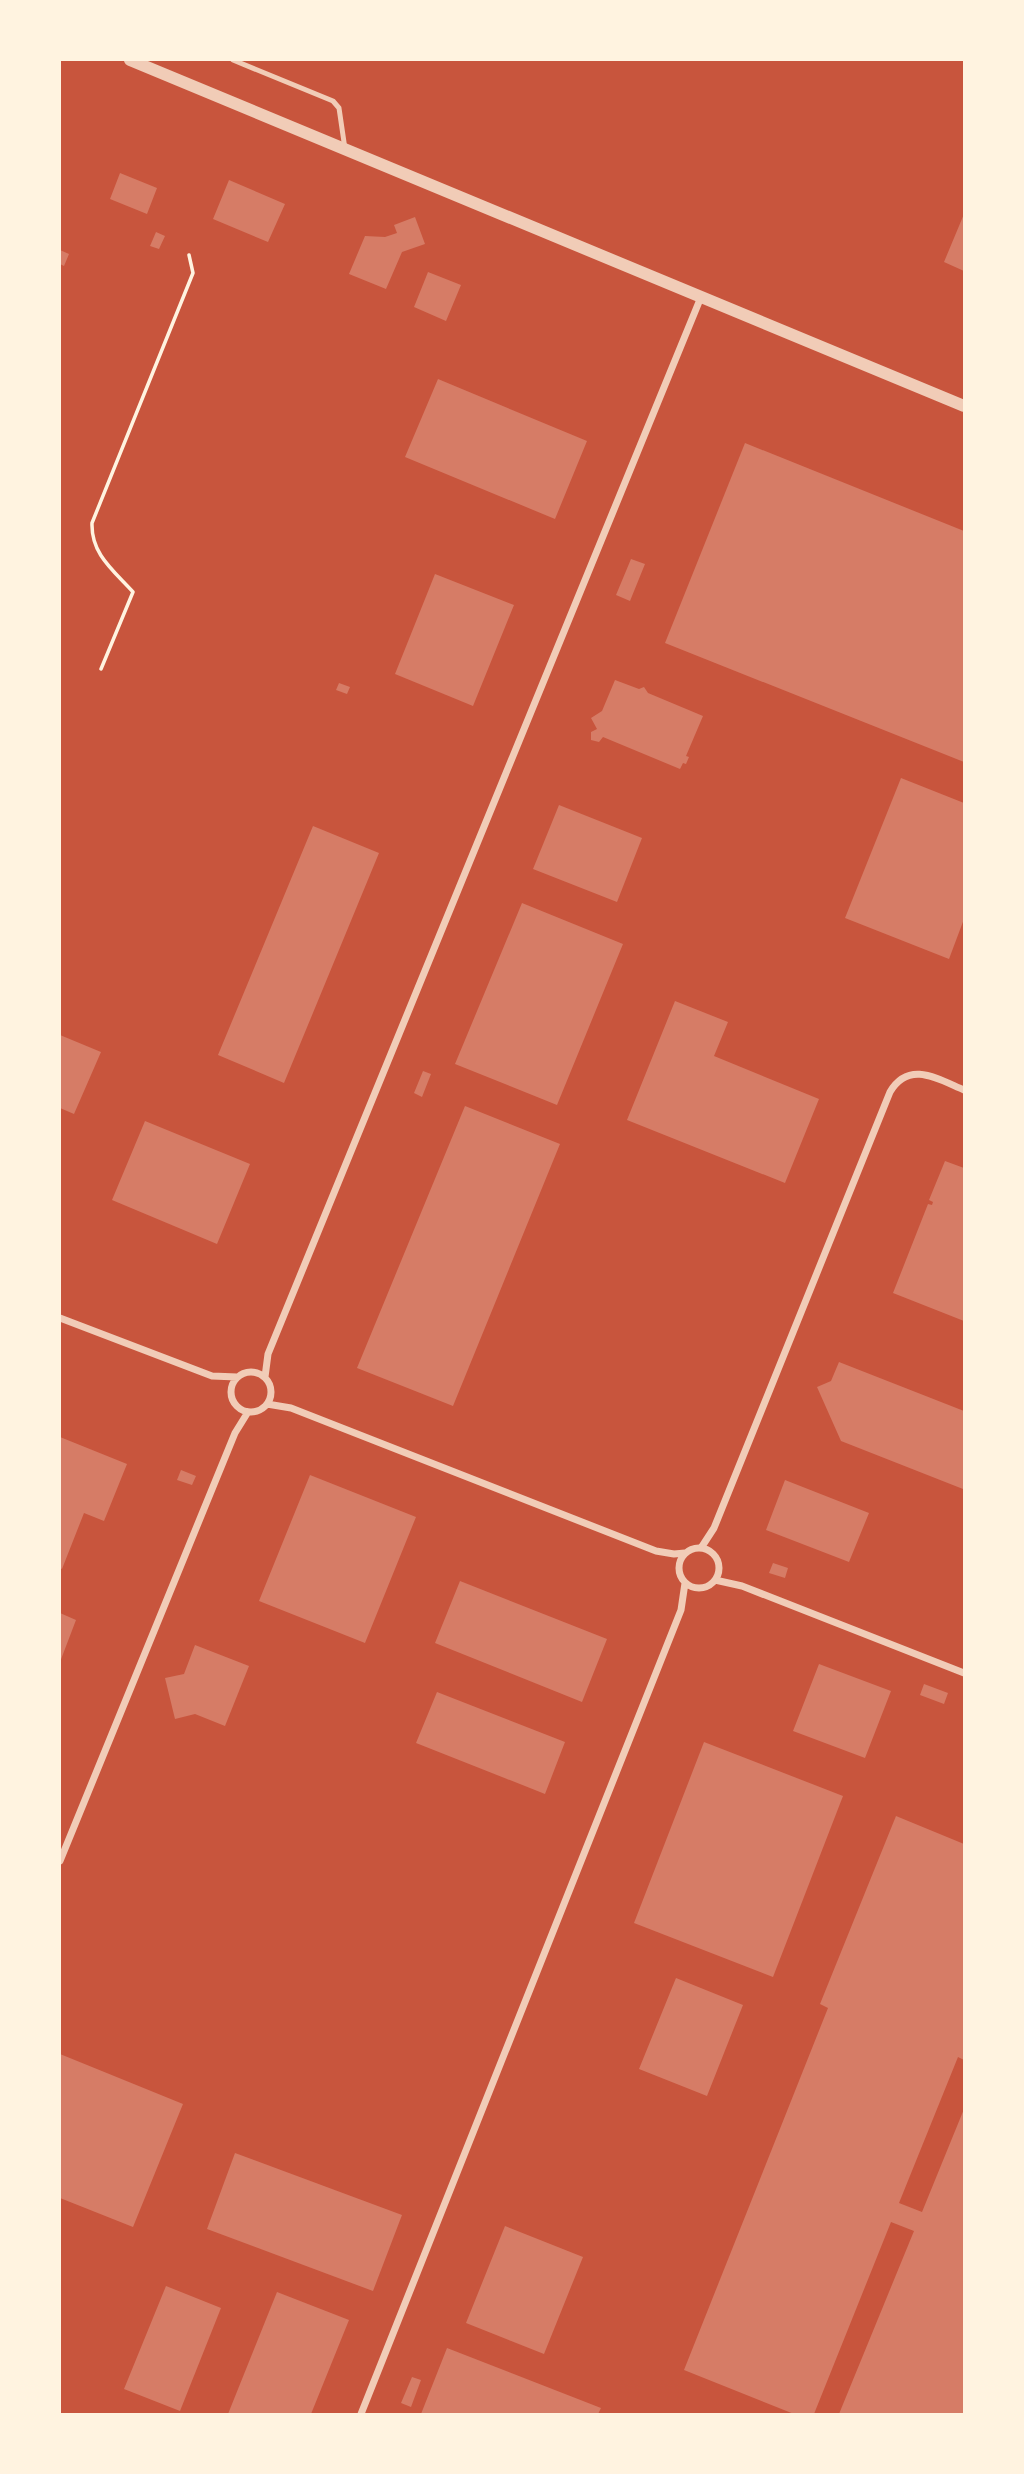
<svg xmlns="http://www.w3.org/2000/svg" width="1024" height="2474" font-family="Arial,sans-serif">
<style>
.building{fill:#d67c66}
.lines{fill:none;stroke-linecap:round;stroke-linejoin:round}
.path{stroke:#fff3e0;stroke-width:3.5}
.service{stroke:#f1ccb7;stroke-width:5}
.minor{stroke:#f1ccb7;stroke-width:7}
.tertiary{stroke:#f1ccb7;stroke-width:12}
</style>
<rect width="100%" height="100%" fill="#c8553d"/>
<!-- building -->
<path class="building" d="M120 173 157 188 147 214 110 199Z
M229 180 285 204 268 242 213 219Z
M964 214V271L944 262Z
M415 217 425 244 402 252 386 289 349 274 365 236 385 237 397 233 394 225Z
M156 232 165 236 159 249 150 246Z
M60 250 69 254 64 266 60 264Z
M428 272 461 285 446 321 414 307Z
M438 379 587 441 555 519 405 457Z
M745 443 964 531V762L665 643Z
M631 559 645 564 630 601 616 595Z
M435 574 514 605 473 706 395 674Z
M615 680 639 689 644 687 648 693 703 716 686 756 689 757 686 764 683 763 680 769 603 737 599 742 591 740V732L597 729 591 718 602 711Z
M339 683 350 687 347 694 336 690Z
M901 778 964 803V919L949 959 845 918Z
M559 805 642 838 617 902 533 869Z
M313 826 379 853 284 1083 218 1055Z
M522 903 623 944 557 1105 455 1064Z
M675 1001 728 1022 714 1056 819 1099 785 1183 627 1120Z
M60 1035 101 1052 74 1114 60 1108Z
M423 1071 431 1074 422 1097 414 1093Z
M465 1106 560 1144 453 1406 357 1368Z
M145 1121 250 1164 217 1244 112 1200Z
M945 1161 964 1168V1321L893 1293 928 1204 932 1205 933 1202 929 1200Z
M839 1362 964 1411 963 1489 841 1441 817 1387 831 1381Z
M60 1437 127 1464 104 1521 84 1513 62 1569 60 1568Z
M181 1470 196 1476 192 1485 177 1480Z
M310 1475 416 1517 365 1643 259 1601Z
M785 1480 869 1513 849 1562 766 1530Z
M773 1563 788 1568 785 1578 769 1573Z
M460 1581 607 1639 582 1702 435 1643Z
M60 1613 76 1620 60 1662Z
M195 1645 249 1666 225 1726 195 1714 175 1719 165 1678 184 1674Z
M819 1664 891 1691 865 1758 793 1731Z
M924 1684 948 1693 944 1704 920 1695Z
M437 1692 565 1742 545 1794 416 1743Z
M704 1742 843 1796 773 1977 634 1923Z
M896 1816 964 1844V2060L958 2057 899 2203 922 2212 964 2109V2414H839L914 2231 891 2222 814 2414H794L684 2370 828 2008 820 2004Z
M676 1978 743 2005 707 2096 639 2069Z
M60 2054 183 2104 133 2227 60 2198Z
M235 2153 402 2215 373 2291 207 2229Z
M505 2226 583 2257 544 2354 466 2323Z
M166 2286 221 2308 180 2411 124 2389Z
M277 2292 349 2320 311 2414H228Z
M447 2348 601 2408 598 2414H421Z
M412 2377 421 2380 411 2407 401 2403Z"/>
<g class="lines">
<!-- path -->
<path class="path" d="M101 669 133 592C113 570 91 554 92 523L193 273 189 255"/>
<!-- service -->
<path class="service" d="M233 60 333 101 339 108 345 149"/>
<!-- minor -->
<path class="minor" d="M60 1318 212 1376 237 1377
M231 1392a20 20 0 1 1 40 0a20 20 0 1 1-40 0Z
M265 1377 268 1354 701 297
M267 1404 291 1408 656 1551 674 1554 685 1553
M679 1568a20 20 0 1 1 40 0a20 20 0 1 1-40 0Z
M701 1548 714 1528 890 1092C909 1060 938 1079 964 1090
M715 1580 742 1586 964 1673
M60 1861 235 1433 248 1412
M361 2414 681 1610 685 1583"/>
<!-- tertiary -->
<path class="tertiary" d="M130 60 964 406"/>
</g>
<!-- border -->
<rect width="1024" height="2474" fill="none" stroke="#fff3e0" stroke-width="122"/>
</svg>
